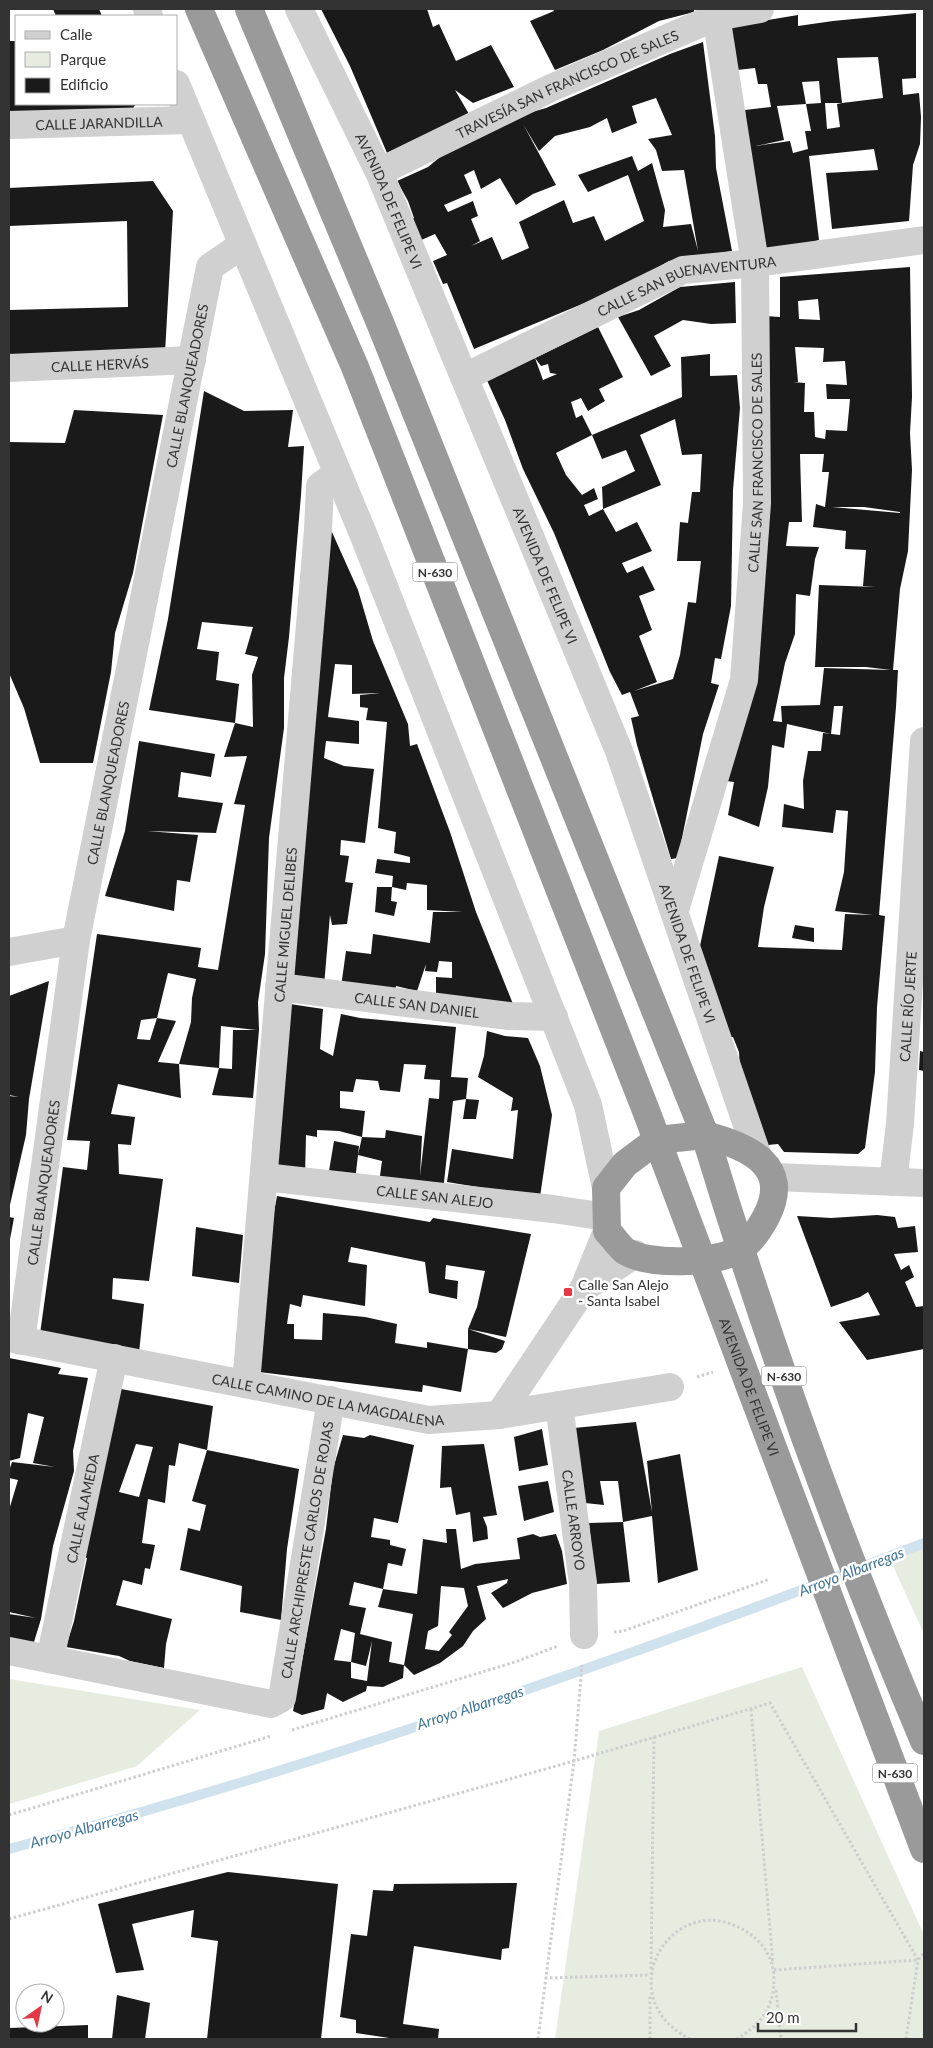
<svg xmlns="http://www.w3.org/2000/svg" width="933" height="2048" font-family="Lato,sans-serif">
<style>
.green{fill:#e6ecdf}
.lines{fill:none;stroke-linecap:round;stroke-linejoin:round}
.stream{stroke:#cfe2ee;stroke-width:10}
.building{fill:#1a1a1a;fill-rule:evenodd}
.path{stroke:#cdcdcd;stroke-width:3;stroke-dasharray:2.5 2.5;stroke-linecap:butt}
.minor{stroke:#d0d0d0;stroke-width:28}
.highway{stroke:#9a9a9a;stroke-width:28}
.poi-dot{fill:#e63946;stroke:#fff;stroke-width:2}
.labels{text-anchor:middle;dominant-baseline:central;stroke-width:5;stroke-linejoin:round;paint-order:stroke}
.shield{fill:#fff;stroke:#707070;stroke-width:1}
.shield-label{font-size:12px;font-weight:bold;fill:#333}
.street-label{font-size:14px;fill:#333;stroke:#fff}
.poi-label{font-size:14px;fill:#333;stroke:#fff;text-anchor:start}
.water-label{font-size:15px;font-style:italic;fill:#3f7597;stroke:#fff}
</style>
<rect width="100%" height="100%" fill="#fff"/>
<!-- green -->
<path class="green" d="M924 1543V1634L889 1557Z
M802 1667 924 1935V2039H555L599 1731Z
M9 1679 200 1710 137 1766 9 1804Z"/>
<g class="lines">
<!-- stream -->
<path class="stream" d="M9 1849C319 1766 625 1660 924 1543"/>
</g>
<!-- building -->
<path class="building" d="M53 9H99L102 16H56Z
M321 9H427L433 27 439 24 456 61 491 45 514 87 473 103 455 90 469 114 387 153 350 66Z
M553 9H694V12L659 21 603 50 555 70 530 21 554 11Z
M916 13V78L902 79 903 95 919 93 921 117 920 144 913 165 909 221 832 229 826 173 878 170 874 149 809 156 819 240 796 247 758 248 745 110 771 107 767 84H758L755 68 737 70 731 26 798 15V26L833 21ZM878 57 883 98 842 103 837 58ZM819 81 821 103 806 104 811 131H805L808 149 793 153 790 141 756 146 784 140 777 106 806 104 802 82ZM825 103H842L837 104 840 127 827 129Z
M9 41H16V104H136L131 111 9 116Z
M703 42 715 136 716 168 732 251 669 261 628 285 474 349 447 283 443 284 433 261 447 255 435 234 419 241 409 220 414 218 408 201 397 181 428 167 462 139 518 116 546 108 670 54ZM656 98 672 135 648 139 656 150 662 171 684 170 698 251 691 224 663 227 665 210 652 163 638 171 632 156 578 175 588 192 628 175 644 221 605 241 594 216 573 223 564 200 519 222 529 248 502 260 492 237 471 246 480 241 471 219 478 216 473 201 448 212 444 205 472 193 464 175 474 170 481 189 500 178 516 205 533 194 556 185 523 124 539 151 555 136 590 127 607 118 612 133 637 123 632 106Z
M153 181 173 211 165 353 9 355V310L128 307 127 221 9 226V188Z
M910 267 912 397 910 433 912 470 908 551 900 589 893 670H898L896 707 879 915 885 916 877 1007 875 1072 865 1148 858 1154 784 1152 778 1144 768 1145 740 1071 739 1052 733 1037H725L697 960 719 856 774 867 764 907 758 947 842 950 845 914 873 915 835 911 844 872 848 811 836 810 833 833 782 827 784 804 804 809 803 781 808 751H821L823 733 840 735 843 706H834L831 734 787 724 784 748 772 745 768 787 759 827 728 815 734 782 726 781 765 316 780 317V277ZM818 299 820 320 799 319 798 301ZM795 347 824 348 823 362 845 361 847 385 826 384 827 399H850L847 431 826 430 825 439 815 437 814 412H804L805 383 793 382H798ZM800 454H824L822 472H829L825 507 816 504 813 527 846 531 845 549 866 550 863 586 876 587 819 585 815 667H866L891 670 824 668 820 705 781 706 782 722 773 721 785 663 795 634 796 594 810 596 815 559 819 547 786 546 789 522H802ZM832 507H864L900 512V513Z
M735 282 736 323 711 324 683 320 654 336 671 366 651 376 618 317 639 310 680 287Z
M598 327 623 377 599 389 605 401 588 411 581 398 571 402 576 418 582 415 592 435 556 453 566 475 582 495 594 488 598 499 584 505 589 516 603 509 616 532 637 522 652 551 622 563 627 573 643 566 655 590 639 596 652 630 639 636 657 682 634 691 673 679 680 655 688 602 696 603 701 561H677L680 522 688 523 692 492H700L702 454 682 455 675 419 640 435 661 485 603 509 602 487 635 471 626 450 602 459 592 435 682 397 681 357 710 354V376L737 375 740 408 733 490 731 606 721 659 715 658 711 683 719 685 703 734 678 858 671 859 637 745 631 718 639 716 630 692 622 695 610 672 554 533 523 469 505 420 485 376 535 358 543 380 557 374 550 373 548 364 541 366 535 358Z
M204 391 244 411 293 410 288 447 304 446 301 495 289 637 284 678V728L269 838 265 954 258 1002 259 1030 253 1098 212 1095 219 1068 232 1069 233 1030H257L221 1026 219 1068 179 1064 181 1098 118 1084 111 1114 135 1117 131 1145 118 1144 119 1174 163 1179 149 1281 113 1278 112 1299 144 1304 138 1363 40 1334 63 1167 87 1170 90 1141 67 1140 97 934 201 948 198 967 218 970 245 805 234 804 247 756 224 757 235 723 253 727 252 675 258 657 245 654 253 627 202 622 197 649 219 652 216 680 239 684 235 723 149 710 168 619ZM168 973 196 979 192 998 191 1022 179 1064 158 1062 176 1021 157 1018 150 1040 137 1039 141 1020 157 1018Z
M74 410 163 415 133 573 115 633 111 672 93 763H40L24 708 9 673V442L65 443Z
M331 530 358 590 373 641 408 724 410 746 417 744 450 832 476 912 515 1009 436 1003V977L452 978V962L439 961 437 972 425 971 426 964 417 991 396 986 395 992 341 987 346 951 371 954 373 934 430 943 433 912H463L427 910V885L407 883 406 890 392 887 393 876 375 873 377 859 410 863V857L394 853 396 832 378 828 387 722 366 720 368 708 360 707V695L380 693 352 694V665L335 664 328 717 359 721V744L326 741 324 758 344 766 374 769 365 843 341 840 340 855 349 856 345 882 353 883 347 924 332 925 330 915 324 986 289 981Z
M139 741 215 754 211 777 181 772 178 797 223 803 216 833 147 831 198 835 190 882 177 880 174 911 105 896 125 831Z
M377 887H392L391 901 397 902 394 916 375 912Z
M795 925 814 928V942L792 938Z
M49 981 29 1099 26 1135 9 1209V1096L19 1097 9 1095V996Z
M290 1004 323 1009 320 1049 333 1056 341 1014 360 1018 456 1027 451 1077 468 1078 466 1099 453 1101 443 1191 379 1183 382 1161 358 1155 355 1181 328 1177 334 1141 359 1146 358 1155 362 1137 385 1138 386 1130 422 1136 420 1176 429 1098 439 1099 440 1080 424 1079 426 1065 404 1064 400 1092 380 1090 378 1081 356 1079 353 1092 340 1091V1108L365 1111 362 1137 339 1131 317 1130V1137L306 1135 305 1177 274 1172Z
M487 1031 505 1036 528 1038 540 1066 552 1115 540 1197 447 1182 452 1149 513 1159 518 1110 511 1111 513 1098 478 1077 484 1056Z
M920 1051 924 1052V1071L919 1070Z
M466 1099 479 1100 476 1119H463Z
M277 1196 430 1222 433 1218 531 1234 506 1337 468 1329 477 1307 485 1271 446 1265 445 1279 458 1281 457 1299 429 1293 425 1262 351 1247 348 1262 367 1265 365 1306 303 1295 301 1307 290 1304 287 1324H294V1339L322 1340 323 1313 365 1317 397 1324 395 1343 427 1348V1342L468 1349 461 1392 423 1385 422 1392 259 1372 271 1228Z
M877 1215 895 1217 898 1228 915 1226 918 1252 894 1254 901 1270 909 1265 914 1277 905 1282 916 1307 924 1306V1349L867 1360 839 1322 880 1315 868 1292 860 1297 831 1307 797 1216 831 1218Z
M9 1217 14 1218 10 1239H9Z
M196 1227 243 1235 239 1283 192 1276Z
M468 1329 505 1341 502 1349 496 1353 468 1349Z
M9 1358 61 1368 58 1374 88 1378 73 1451 74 1471 53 1546 41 1619 34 1642 9 1639V1614L36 1618 9 1612V1510L18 1480 9 1478V1471L12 1462 55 1467 33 1463 44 1417 28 1413 20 1458 9 1461Z
M121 1389 213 1406 207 1450 179 1443 175 1466 169 1465 165 1503 148 1499 142 1543 155 1545 150 1569 145 1568 142 1585 123 1580 116 1605 172 1619 166 1644 164 1668 130 1661 119 1656 66 1647 74 1621 87 1558 80 1556ZM136 1444 153 1447 139 1497 119 1492Z
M636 1422 652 1512 647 1461 680 1454 698 1570 658 1583 652 1516 623 1522 618 1481H600L604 1505 585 1503 574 1428Z
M542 1429 548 1465 519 1471 514 1437Z
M343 1435 364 1438 370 1435 414 1445 398 1523 374 1518 371 1537 390 1540V1545L406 1549 402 1566 388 1563 383 1589 354 1582 349 1605 366 1608 360 1634 392 1642 389 1662 404 1665 403 1678 383 1687 367 1686 366 1691 343 1702 327 1693 324 1709 302 1715 293 1711 326 1529 333 1469ZM341 1629 355 1633 351 1662 366 1666 372 1641 367 1681 351 1678V1662L334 1660Z
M484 1444 497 1515 483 1517 487 1527 488 1539 473 1542 470 1512 456 1515 451 1487 440 1488 442 1446Z
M207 1450 299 1469 287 1549 281 1620 240 1612 242 1586 180 1570 188 1528 200 1531 206 1505 192 1501Z
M548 1481 554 1512 524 1521 518 1486Z
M623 1522 630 1582 595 1584 589 1523Z
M446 1529H456L461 1569 475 1564 520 1559 517 1538 533 1534 540 1537 556 1534 562 1551 567 1584 532 1593 503 1608 491 1593 507 1583 508 1579 477 1586 486 1619 473 1631 463 1646 440 1663 414 1675 404 1665 413 1614 378 1607 383 1589 417 1594 423 1539 447 1543ZM441 1586 464 1588 468 1606 449 1632 452 1635 439 1651 425 1649 428 1631 438 1626Z
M228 1872 338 1884 321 2039H207L218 1941 191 1937 194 1910 132 1924 144 1970 116 1973 98 1904Z
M517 1883 509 1948 502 1949 501 1960 414 1946 403 2024 439 2029 438 2039H396L356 2033V2020L340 2017 351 1934 367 1936 373 1890 393 1891 394 1884Z
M117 1995 150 2003 145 2039H112Z
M88 2025V2039H9V2028Z"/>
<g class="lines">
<!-- path -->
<path class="path" d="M697 1377 713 1372
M614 1632 623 1631 770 1579
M751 1709 773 1964
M292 1730 515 1662 558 1646
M9 1815 271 1736
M9 1919 574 1761 770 1703 918 1960 906 2039
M651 1969 654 1737
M774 1970 918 1960 924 1953
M545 1978 650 1975
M776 1990 781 2039
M538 2039 574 1761 582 1665
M650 2039V1995
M690 2039C605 1996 675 1881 750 1934 765 1944 774 1962 774 1979 774 2008 760 2025 737 2039"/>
<!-- minor -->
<g class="minor">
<path d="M147 9 149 16"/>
<path id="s1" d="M299 9 379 172 619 751 757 1154"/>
<path d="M176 84 364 536 588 1105 606 1188"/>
<path id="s2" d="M9 125 190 120"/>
<path id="s3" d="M379 172 551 88 716 17 760 9"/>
<path id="s4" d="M9 368 192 360"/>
<path id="s5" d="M465 377 683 270 755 263 924 240"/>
<path id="s6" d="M675 910 744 680 757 503 755 263 715 9"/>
<path d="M9 952 76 940"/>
<path id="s7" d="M279 987 509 1016 554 1017"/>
<path id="s8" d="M264 1177 553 1209 606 1217"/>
<path d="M774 1177 924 1183"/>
<path id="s9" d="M893 1182 900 1124 924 741"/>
<path d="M584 1288 635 1254"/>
<path id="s10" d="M9 1338 429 1420 499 1415 584 1288 607 1231"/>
<path id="s11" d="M21 1341 76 940 210 267 242 245"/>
<path id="s12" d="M246 1384 318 530 320 486 337 473"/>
<path id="s13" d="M559 1405 583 1583 584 1635"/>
<path d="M499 1415 670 1387"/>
<path id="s14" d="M9 1651 271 1704 282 1698 331 1400"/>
<path id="s15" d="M50 1659 114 1358"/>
</g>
<!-- highway -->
<g class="highway">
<path id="s16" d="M199 9 355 367 645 1108 924 1849"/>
<path d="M249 9 381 325 705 1135C767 1340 840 1543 924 1741"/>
<path d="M705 1135C747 1146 793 1165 766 1217 760 1228 751 1242 740 1249 716 1264 649 1266 625 1251 619 1246 613 1237 607 1231L606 1188 625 1164 657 1140Z"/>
</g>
</g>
<!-- markers -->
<rect class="poi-dot" x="563" y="1287" width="10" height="10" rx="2.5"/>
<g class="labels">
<!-- shield labels -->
<g class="shield">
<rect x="412.5" y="562.5" width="45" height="19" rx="4"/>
<rect x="761.5" y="1366.5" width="45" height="19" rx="4"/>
<rect x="872.5" y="1763.5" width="45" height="19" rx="4"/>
</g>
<g class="shield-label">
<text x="435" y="572">N-630</text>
<text x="784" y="1376">N-630</text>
<text x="895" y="1773">N-630</text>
</g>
<!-- street labels -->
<g class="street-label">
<text stroke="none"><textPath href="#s3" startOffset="208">TRAVESÍA SAN FRANCISCO DE SALES</textPath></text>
<text stroke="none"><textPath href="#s2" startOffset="90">CALLE JARANDILLA</textPath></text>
<text stroke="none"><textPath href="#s1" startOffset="212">AVENIDA DE FELIPE VI</textPath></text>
<text stroke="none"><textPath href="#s5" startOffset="242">CALLE SAN BUENAVENTURA</textPath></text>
<text stroke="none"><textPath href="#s4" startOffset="91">CALLE HERVÁS</textPath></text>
<text stroke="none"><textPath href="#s11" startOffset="970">CALLE BLANQUEADORES</textPath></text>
<text stroke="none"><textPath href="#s6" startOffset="458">CALLE SAN FRANCISCO DE SALES</textPath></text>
<text stroke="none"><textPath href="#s1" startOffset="618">AVENIDA DE FELIPE VI</textPath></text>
<text stroke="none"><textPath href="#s11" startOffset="565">CALLE BLANQUEADORES</textPath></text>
<text stroke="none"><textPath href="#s12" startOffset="461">CALLE MIGUEL DELIBES</textPath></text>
<text stroke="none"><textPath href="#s1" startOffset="1022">AVENIDA DE FELIPE VI</textPath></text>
<text stroke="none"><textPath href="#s7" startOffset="139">CALLE SAN DANIEL</textPath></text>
<text stroke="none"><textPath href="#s9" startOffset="176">CALLE RÍO JERTE</textPath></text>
<text stroke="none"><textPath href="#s11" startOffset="160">CALLE BLANQUEADORES</textPath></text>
<text stroke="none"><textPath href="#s8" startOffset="172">CALLE SAN ALEJO</textPath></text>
<text stroke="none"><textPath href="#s16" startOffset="1484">AVENIDA DE FELIPE VI</textPath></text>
<text stroke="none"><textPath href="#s10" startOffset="325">CALLE CAMINO DE LA MAGDALENA</textPath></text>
<text stroke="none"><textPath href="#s15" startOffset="154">CALLE ALAMEDA</textPath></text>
<text stroke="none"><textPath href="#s13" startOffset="116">CALLE ARROYO</textPath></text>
<text stroke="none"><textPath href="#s14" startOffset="430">CALLE ARCHIPRESTE CARLOS DE ROJAS</textPath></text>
</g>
<!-- poi labels -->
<g class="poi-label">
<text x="578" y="1284">Calle San Alejo<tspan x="578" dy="16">- Santa Isabel</tspan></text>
</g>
<!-- water labels -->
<g class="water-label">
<text transform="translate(851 1571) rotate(-21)">Arroyo Albarregas</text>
<text transform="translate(470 1707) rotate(-18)">Arroyo Albarregas</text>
<text transform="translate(84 1828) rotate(-15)">Arroyo Albarregas</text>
</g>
</g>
<!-- border -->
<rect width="933" height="2048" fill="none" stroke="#333333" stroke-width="20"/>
<!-- legend -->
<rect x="15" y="15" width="162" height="90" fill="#ffffff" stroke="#adadad"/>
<rect x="25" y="31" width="25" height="8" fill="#d0d0d0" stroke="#adadad"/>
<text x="60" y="40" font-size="15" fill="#333333">Calle</text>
<rect x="25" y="52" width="25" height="15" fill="#e6ecdf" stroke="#adadad"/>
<text x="60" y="65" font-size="15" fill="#333333">Parque</text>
<rect x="25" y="78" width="25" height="15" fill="#1a1a1a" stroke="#adadad"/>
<text x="60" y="90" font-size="15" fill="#333333">Edificio</text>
<!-- north arrow -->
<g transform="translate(40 2008) rotate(33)"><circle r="24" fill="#ffffff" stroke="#adadad"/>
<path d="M0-4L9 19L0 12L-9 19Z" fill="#e63946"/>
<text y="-8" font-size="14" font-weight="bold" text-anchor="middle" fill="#333333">N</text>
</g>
<!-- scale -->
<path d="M758 2023v8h98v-8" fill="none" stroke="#333333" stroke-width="2.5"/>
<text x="766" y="2023" font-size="15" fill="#333333" stroke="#ffffff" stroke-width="4" paint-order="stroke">20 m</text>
</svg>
